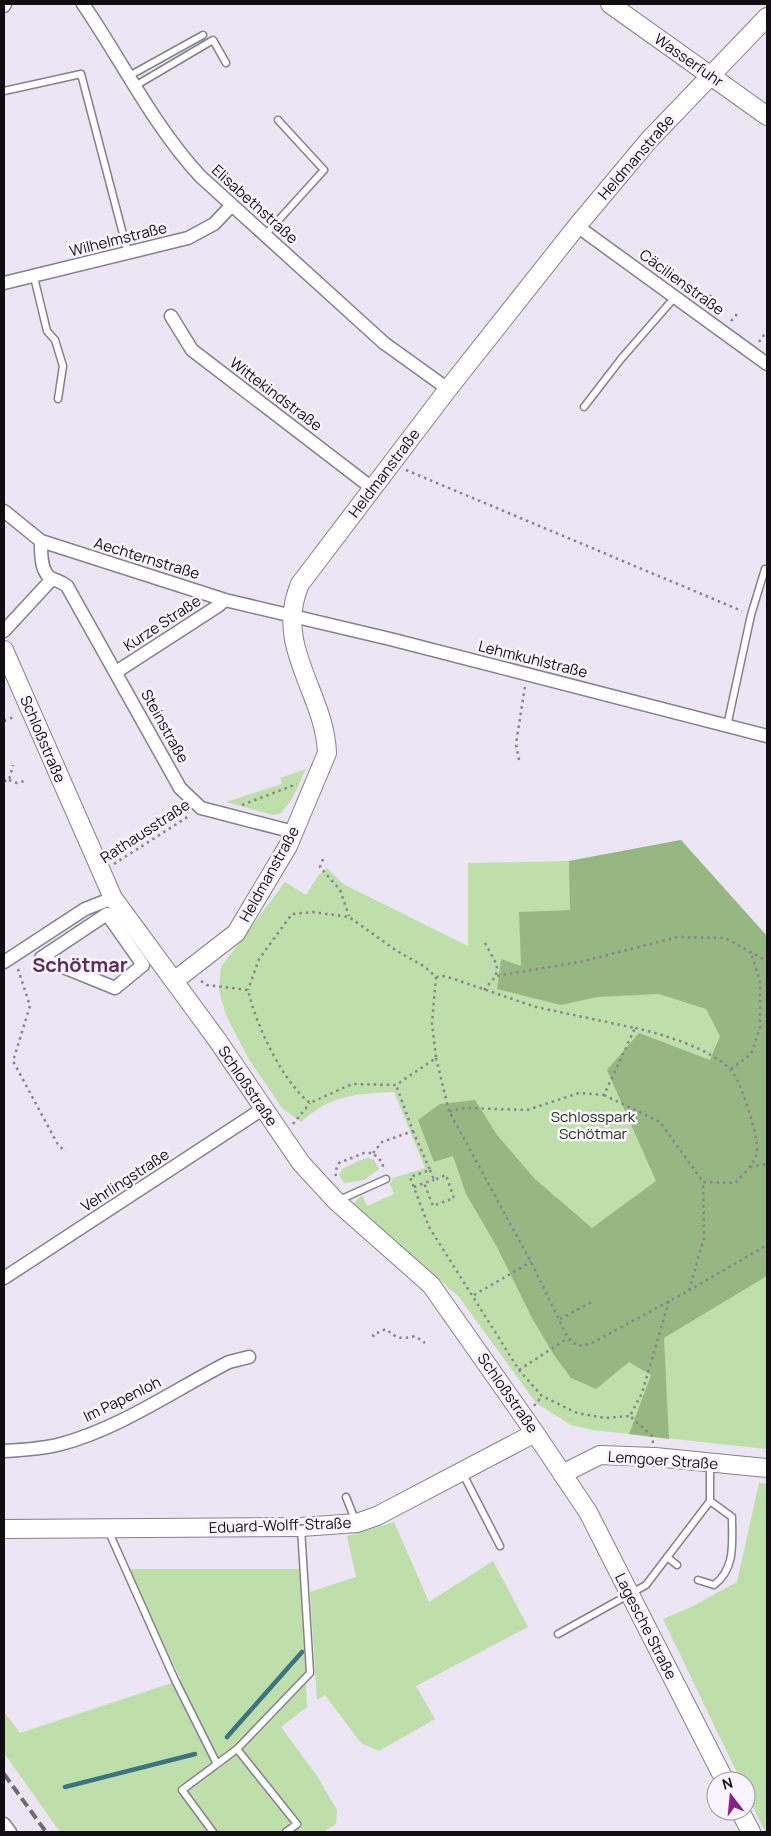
<svg xmlns="http://www.w3.org/2000/svg" width="771" height="1836" font-family="Manrope,sans-serif">
<style>
.green{fill:#bedfaa}
.forest{fill:#96b781}
.lines{fill:none;stroke-linecap:round;stroke-linejoin:round}
.stream{stroke:#3c7481;stroke-width:4.5}
.lane-casing{stroke:#85808d;stroke-width:9}
.street-casing{stroke:#85808d;stroke-width:15}
.secondary-casing{stroke:#85808d;stroke-width:20}
.path{stroke:#88848f;stroke-width:2.5;stroke-dasharray:2.5 4;stroke-linecap:butt}
.lane{stroke:#fff;stroke-width:6}
.street{stroke:#fff;stroke-width:12}
.secondary{stroke:#fff;stroke-width:18}
.rail{stroke:#6e6a74;stroke-width:4;stroke-dasharray:10 5;stroke-linecap:butt}
.labels{text-anchor:middle;dominant-baseline:central;stroke-width:5;stroke-linejoin:round;paint-order:stroke}
.street-label{font-size:15px;fill:#100e13;stroke:#f8f3ff}
.park-label{font-size:15px;fill:#1c310a;stroke:#f8f3ff}
.district-label{font-size:20px;font-weight:bold;fill:#5c2b5b;stroke:#f8f3ff}
</style>
<rect width="100%" height="100%" fill="#ebe5f4"/>
<!-- green -->
<path class="green" d="M306 769 292 799 281 813 273 815 226 802 282 784 280 778Z
M681 840 767 936V1449L593 1430 571 1425 536 1403 459 1297 353 1204 362 1195 367 1206 394 1194 390 1184 393 1178 425 1168 394 1092C357 1093 329 1096 301 1122L282 1108 248 1058 226 1015 219 991 221 967 285 882 306 895 318 876 327 868 343 884 468 946V863L569 861Z
M369 1158 374 1160 379 1169 364 1180 344 1183 339 1175 342 1169 363 1159Z
M759 1483 767 1484V1832H765L746 1792V1781H741L663 1619 693 1606 737 1582Z
M394 1522 429 1602 493 1561 528 1627 416 1686 435 1719 379 1751 361 1743 325 1695 317 1700 310 1592 356 1577 347 1536Z
M128 1569H300L307 1707 281 1727 317 1776 337 1810 336 1824 323 1832H60L4 1753V1712L20 1733 181 1680Z"/>
<!-- forest -->
<path class="forest" d="M681 840 767 936V1276L664 1338 669 1439 629 1434 651 1375 629 1362 596 1389 571 1378 554 1355 533 1320 497 1247 466 1194 453 1156 434 1162 418 1120 440 1104 475 1100 497 1135 535 1179 592 1228 656 1181 607 1070 639 1033 710 1060 720 1036 706 1009 659 994 597 997 561 1005 497 989 501 959 521 966 519 912 570 910 569 861Z"/>
<g class="lines">
<!-- stream -->
<path class="stream" d="M227 1737 302 1652
M65 1787 195 1754"/>
<defs>
<path id="lane" d="M129 76 203 35
M135 86 213 40 226 63
M4 91 81 74 128 253
M265 235 324 170 278 120
M34 277 47 331 55 340 63 366 58 399
M584 407 621 359 675 297
M727 726 751 615 765 569
M337 1201 386 1179
M462 1472 500 1546
M346 1497 356 1522
M108 1530 175 1680 217 1764 182 1790 213 1832
M667 1557 677 1565
M698 1580 714 1585C736 1568 732 1543 732 1517L710 1501
M558 1634 646 1585 710 1501V1464
M217 1764 237 1749
M286 1832 297 1824 237 1749 310 1673 301 1528"/>
<path id="street" d="M83 4C122 61 153 125 200 176L384 343 448 389
M4 6 5 4
M577 226 767 364
M4 283 188 238 214 224 231 206
M171 316 192 350 372 488
M4 511 41 541 225 600 390 639 767 736
M41 541C41 552 40 574 53 579 58 581 62 582 67 586L180 788 201 808 294 832
M4 631 52 579
M116 672 218 606 225 600
M107 914 143 965 115 988 41 958Z
M4 962 85 909 113 898
M4 1278 264 1108
M4 1451C23 1450 42 1449 61 1444 121 1428 174 1390 229 1362L249 1357
M4 1824 10 1832"/>
<path id="secondary" d="M610 4 767 116
M4 650 113 898 218 1041 301 1163 336 1201 431 1285 535 1433 588 1512 725 1781
M174 981 236 933 288 846 327 753C325 693 273 646 300 584L448 389 577 226 649 140 767 17
M562 1474 600 1455 655 1457 767 1468
M4 1529 301 1527 357 1523 377 1516 535 1433
M740 1811 751 1832"/>
</defs>
<!-- lane casing -->
<use href="#lane" class="lane-casing"/>
<!-- street casing -->
<use href="#street" class="street-casing"/>
<!-- secondary casing -->
<use href="#secondary" class="secondary-casing"/>
<!-- path -->
<path class="path" d="M706 302 713 293
M731 321 738 313
M759 342 767 331
M406 470 742 611
M4 721 16 716
M519 760 516 744 525 686
M9 780 17 783 24 781
M4 781 9 780 13 765
M242 805 297 784
M323 859 320 867 340 890 349 916
M114 864 189 816
M485 943 497 965 496 976
M18 969 30 1006 13 1061 57 1143 65 1152
M436 977 445 976 536 1007 635 1028 604 1095 579 1093 527 1110 465 1108 449 1111
M201 981 207 985 248 990C256 1025 282 1081 310 1103L352 1084 396 1085 436 1058 432 1023 436 977 425 967 397 951 349 917 313 912 292 914 259 959 248 990
M484 990 496 976 580 962 678 937 725 938 767 961
M436 1058 449 1111 531 1262 568 1338 578 1346 590 1344 688 1291 767 1245
M731 1069 751 1054 760 1028V981L751 953
M604 1095 660 1122 703 1182 735 1183C743 1174 755 1165 757 1152 759 1137 740 1078 730 1069 708 1048 663 1034 635 1028
M293 1124 310 1103
M413 1131 430 1170 410 1177 429 1227 519 1370 542 1396 577 1413 605 1418 630 1416
M373 1153 382 1142 413 1131 396 1085
M750 1167 767 1164
M430 1170 434 1180 446 1175 454 1198 433 1206 424 1183 434 1180
M336 1176 335 1172 339 1163 364 1153H373L382 1162 384 1170
M414 1187 424 1183
M689 1290 704 1238 703 1182
M474 1295 531 1262
M560 1319 592 1302
M374 1337 373 1335 386 1329C396 1338 401 1340 415 1336L425 1343
M519 1370 568 1338
M534 1406 542 1396
M653 1443 652 1436 630 1416 642 1393 669 1301"/>
<!-- lane -->
<use href="#lane" class="lane"/>
<!-- street -->
<use href="#street" class="street"/>
<!-- secondary -->
<use href="#secondary" class="secondary"/>
<!-- rail -->
<path class="rail" d="M4 1774 46 1832"/>
</g>
<g class="labels">
<!-- street labels -->
<g class="street-label">
<text transform="translate(689 60) rotate(35)">Wasserfuhr</text>
<text transform="translate(636 157) rotate(-49)">Heldmanstraße</text>
<text transform="translate(255 204) rotate(42)">Elisabethstraße</text>
<text transform="translate(118 239) rotate(-14)">Wilhelmstraße</text>
<text transform="translate(682 282) rotate(36)">Cäcilienstraße</text>
<text transform="translate(276 394) rotate(37)">Wittekindstraße</text>
<text transform="translate(384 473) rotate(-53)">Heldmanstraße</text>
<text transform="translate(147 558) rotate(17)">Aechternstraße</text>
<text transform="translate(162 623) rotate(-33)">Kurze Straße</text>
<text transform="translate(533 659) rotate(14)">Lehmkuhlstraße</text>
<text transform="translate(165 726) rotate(61)">Steinstraße</text>
<text transform="translate(43 739) rotate(67)">Schloßstraße</text>
<text transform="translate(145 831) rotate(-33)">Rathausstraße</text>
<text transform="translate(269 874) rotate(-61)">Heldmanstraße</text>
<text transform="translate(248 1086) rotate(56)">Schloßstraße</text>
<text transform="translate(125 1180) rotate(-33)">Vehrlingstraße</text>
<text transform="translate(508 1393) rotate(55)">Schloßstraße</text>
<text transform="translate(122 1399) rotate(-26)">Im Papenloh</text>
<text transform="translate(663 1460) rotate(4)">Lemgoer Straße</text>
<text transform="translate(280 1525) rotate(-2)">Eduard-Wolff-Straße</text>
<text transform="translate(646 1626) rotate(63)">Lagesche Straße</text>
</g>
<!-- park labels -->
<g class="park-label">
<text x="593" y="1116">Schlosspark<tspan x="593" dy="17">Schötmar</tspan></text>
</g>
<!-- district labels -->
<g class="district-label">
<text x="80" y="964">Schötmar</text>
</g>
</g>
<!-- border -->
<rect width="771" height="1836" fill="none" stroke="#100e13" stroke-width="10"/>
<!-- north arrow -->
<g transform="translate(731 1796) rotate(344)"><circle r="24" fill="#f8f3ff" stroke="#9b97a1"/>
<path d="M0-4L9 19L0 12L-9 19Z" fill="#892288"/>
<text y="-8" font-size="14" font-weight="bold" text-anchor="middle" fill="#100e13">N</text>
</g>
</svg>
